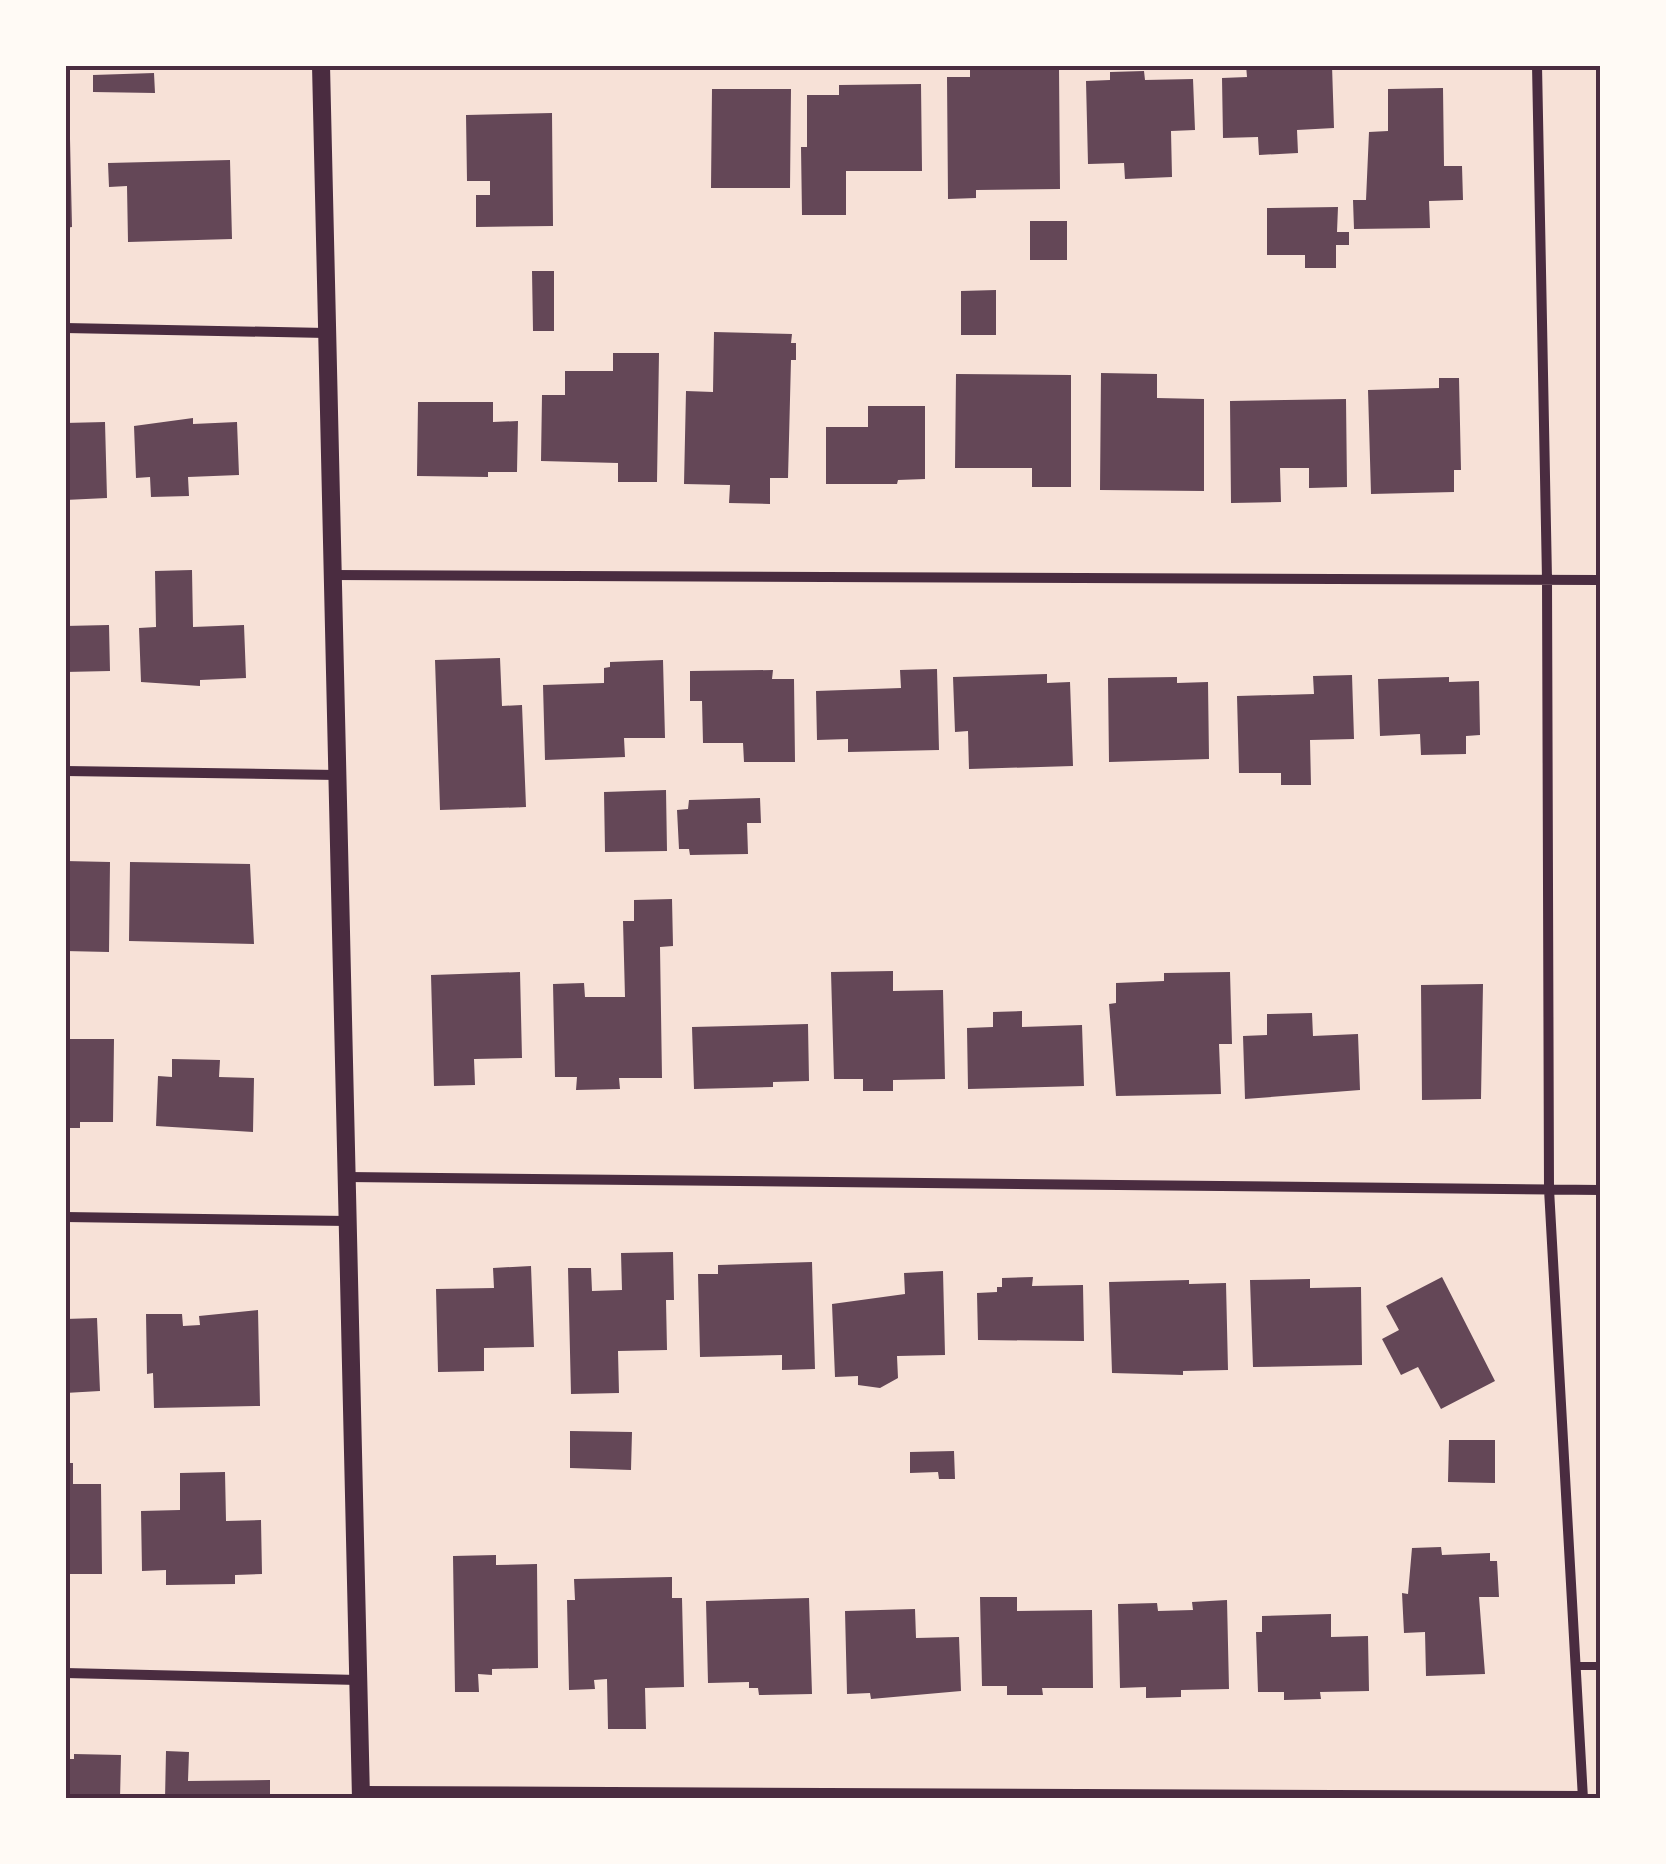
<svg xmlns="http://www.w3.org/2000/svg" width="1666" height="1864" font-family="'Titillium Web',sans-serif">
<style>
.building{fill:#644757}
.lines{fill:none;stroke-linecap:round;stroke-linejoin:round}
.service{stroke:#4a2c40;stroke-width:8}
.minor{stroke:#4a2c40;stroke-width:10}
.tertiary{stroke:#4a2c40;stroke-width:18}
.neatline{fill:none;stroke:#4a2c40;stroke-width:4}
</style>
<rect width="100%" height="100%" fill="#f7e1d7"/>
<!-- building -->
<path class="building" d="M1246 65H1332L1334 128 1297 130 1298 153 1259 155 1258 137 1223 138 1222 78 1247 77Z
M1059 68 1060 189 976 190V198L948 199 947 77H970V69Z
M1144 71 1145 80 1193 79 1195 130 1171 131 1172 177 1125 179 1124 163 1088 164 1086 81 1110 80V72Z
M154 73 155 93 93 92V75Z
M921 84 922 171H846V215H802L801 147H807V95H839V85Z
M1443 88 1444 166H1462L1463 200 1429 201 1430 228 1354 229 1353 200H1366L1369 132 1388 131V89Z
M712 89H791L790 188H711Z
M552 113 553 226 476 227V195H490V181H467L466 115Z
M65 139H70L72 227 65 228Z
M230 160 232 239 128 242 127 186 109 187 108 163Z
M1338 207 1337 232H1349V245H1336V268H1305V255H1267V208Z
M1030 221H1067V260H1030Z
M532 271H554V331H533Z
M996 290V335H961V291Z
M714 332 792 334 791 343H796V360H791L788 478H770V504L729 503 730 485 684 484 686 391 713 392Z
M613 353H659L657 482H618V463L541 461 542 395H565V371H613Z
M1101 373 1157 374V398L1204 399V491L1100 490Z
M956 374 1071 375V487H1032V468H955Z
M1439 378H1459L1461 470H1454V492L1371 494 1368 390 1439 388Z
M1346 399 1347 487 1309 488V468H1280L1281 502 1231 503 1230 401Z
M418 402H493V422L518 421 517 472H488V477L417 476Z
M868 406H925V479L898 480 897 484H826V427H868Z
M193 418V424L237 422 239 475 188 477 189 496 151 497 150 477 136 478 134 426Z
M105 422 107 498 65 500V423Z
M192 570 193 627 244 625 246 678 200 680V686L141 682 139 628 156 627 155 571Z
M109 625 110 671 65 672V626Z
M500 658 502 706 522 705 526 807 440 810 435 660Z
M663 660 665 738H624L625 757 545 760 543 685 604 683V668L610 667V662Z
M937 669 939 750 848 752V739L817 740 816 691 901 688 900 670Z
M773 670 772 679H794L795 762H744L743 743H703L702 701H690V671Z
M1047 674V683L1070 682 1073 766 969 769 968 731 955 732 953 677Z
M1352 675 1354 739 1310 740 1311 785H1281V773H1239L1237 696 1314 694 1313 676Z
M1177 677V683L1208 682 1209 759 1109 762 1108 678Z
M1449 677V682L1479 681 1480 735 1466 736V754L1421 755 1420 734 1380 736 1378 679Z
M666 790 667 851 605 852 604 792Z
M760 798 761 823H747L748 854 690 855 689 849H679L677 810 688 809 689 800Z
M65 861 110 862 109 952 65 951Z
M130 862 250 864 254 944 129 941Z
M672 899 673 946 660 947 662 1078H619L620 1089 576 1090 577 1077H555L553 984 584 983 585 997H625L623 921H634V900Z
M893 971V991L943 990 945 1079 893 1080V1091H863V1079H834L831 972Z
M520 972 522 1058 474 1059 475 1085 434 1086 431 975Z
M1230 972 1232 1044H1219L1221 1094 1116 1096 1109 1004 1116 1003V983L1164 981V973Z
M1483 984 1481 1099 1422 1100 1421 985Z
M1022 1011V1027L1082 1025 1084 1086 968 1089 967 1028 993 1027V1012Z
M1312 1013 1313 1036 1358 1034 1360 1090 1245 1099 1243 1036 1267 1035V1014Z
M808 1024 809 1081 773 1082V1087L694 1089 692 1027Z
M65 1039H114L113 1122H80V1128H65Z
M172 1059 220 1060 219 1077 254 1078 253 1132 156 1126 158 1076 172 1077Z
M673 1252 674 1300H666L667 1350 618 1351 619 1393 571 1394 568 1268H591L592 1291 622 1290 621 1253Z
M812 1262 815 1369 782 1370V1355L700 1357 698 1274H718V1265Z
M531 1266 534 1347 484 1348V1371L438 1372 436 1289 494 1288 493 1268Z
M943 1271 945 1355 897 1356 898 1378 880 1388 858 1385V1376L835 1377 832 1304 905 1294 904 1273Z
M1033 1277 1032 1286 1083 1285 1084 1341 978 1340 977 1293 997 1292V1287H1002V1278Z
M1442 1277 1495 1381 1441 1409 1418 1367 1401 1375 1382 1339 1399 1330 1386 1306Z
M1310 1279V1288L1361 1287 1362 1365 1253 1367 1250 1280Z
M1189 1280V1284L1226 1283 1228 1370 1183 1371V1375L1112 1373 1109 1282Z
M258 1310 260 1406 154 1408 153 1373 147 1374 146 1314H182L183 1326 200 1325 199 1316Z
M97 1318 100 1391 65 1393V1319Z
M570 1431 632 1432 631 1470 570 1468Z
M1449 1440H1495V1483L1448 1482Z
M954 1451 955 1479H939L938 1472 910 1473V1452Z
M65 1463H73V1484H101L102 1574H70L65 1570Z
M225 1472 226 1521 261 1520 262 1574 235 1575V1584L166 1585V1570L142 1571 141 1511 180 1510V1473Z
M1441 1547 1442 1555 1490 1553V1561H1497L1499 1597H1479L1485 1674 1426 1676 1425 1632 1404 1633 1402 1593 1408 1594 1412 1548Z
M496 1555V1565L537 1564 538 1668 492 1669V1675L478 1674 479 1692H455L453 1556Z
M672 1577V1598H682L684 1687 645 1688 646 1729H608L607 1679 594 1680 595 1689 569 1690 567 1600H575L574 1579Z
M980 1597H1017V1611L1092 1610 1093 1688H1042L1043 1695H1007V1686H982Z
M809 1598 812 1694 759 1695 758 1688H749V1682L708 1683 706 1601Z
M1227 1600 1229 1689 1181 1690V1697L1146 1698V1687L1120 1688 1118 1604 1157 1603 1158 1611 1193 1610 1192 1602Z
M915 1609 916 1638 959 1637 961 1691 871 1699 870 1693 847 1694 845 1611Z
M1331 1614V1637L1368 1636 1369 1691 1320 1692 1321 1699 1284 1700V1692H1258L1256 1632H1262V1616Z
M166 1751 189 1752 188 1781 270 1780V1799H165Z
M74 1754 121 1755 120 1799H65V1759H74Z"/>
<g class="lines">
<!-- service -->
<path class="service" d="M1576 1666H1601"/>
<!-- minor -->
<path class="minor" d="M1537 65 1547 579 1549 1189 1583 1799
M65 328 326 333
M332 575 1601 580
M65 771 337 775
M347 1177 1601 1190
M65 1217 348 1221
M65 1673 358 1680
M361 1791 1583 1796"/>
<!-- tertiary -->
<path class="tertiary" d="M321 65 361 1799"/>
</g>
<!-- border -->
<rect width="1666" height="1864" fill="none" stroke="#fffaf5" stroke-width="135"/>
<rect x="68" y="68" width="1530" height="1728" class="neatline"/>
</svg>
